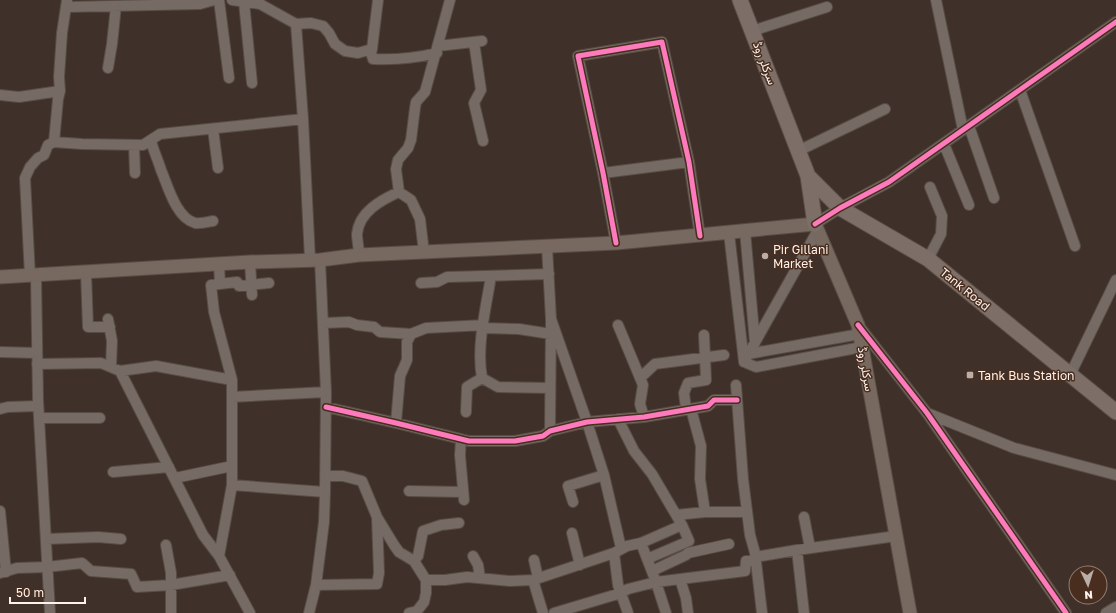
<svg xmlns="http://www.w3.org/2000/svg" width="1116" height="613" font-family="'Golos Text',Vazirmatn,sans-serif">
<style>
.lines{fill:none;stroke-linecap:round;stroke-linejoin:round}
.minor-casing{stroke:#584d46;stroke-width:12}
.major-casing{stroke:#584d46;stroke-width:15}
.highway-casing{stroke:#584d46;stroke-width:17}
.minor{stroke:#756a64;stroke-width:10}
.major{stroke:#776860;stroke-width:13}
.highway{stroke:#7d6f67;stroke-width:15}
.cycleway-casing{stroke:#492e1f;stroke-width:8}
.cycleway{stroke:#fd7abc;stroke-width:5}
.poi-dot{fill:#baaea8;stroke:#492e1f;stroke-width:1.5}
.labels{text-anchor:middle;dominant-baseline:central;stroke-width:3;stroke-linejoin:round;paint-order:stroke}
.street-label{font-size:12px;fill:#fdf2ed;stroke:#492e1f}
.poi-label{font-size:12px;fill:#fdf2ed;stroke:#492e1f;text-anchor:start}
</style>
<rect width="100%" height="100%" fill="#3f3129"/>
<g class="lines">
<defs>
<path id="minor" d="M219 0 229 78
M232 0 260 4 296 24 311 23 323 26 329 33 335 44 345 51 358 53 372 49 371 53 373 59C394 60 416 58 437 53
M936 0 963 130
M244 2 252 83
M67 7 200 4 214 0
M296 24 303 119 310 259
M752 31 827 7
M474 42 481 90 474 103 483 141
M438 46 482 41
M372 49 378 0
M108 68 112 44 116 6
M1020 90 1075 246
M0 95 19 97 60 91
M969 126 994 198
M213 129 218 168
M151 141C154 152 158 160 161 170 168 186 176 218 195 223 200 224 208 222 213 221
M54 142 82 144 143 145 160 134 303 119
M944 144 969 205
M134 145 135 173
M798 151 885 109
M603 173 689 162
M815 224 840 208 889 182 1116 22
M745 231 755 343
M729 233 744 362
M616 243 603 173 578 56 662 42 689 162 700 236
M547 247 551 319 550 431
M424 252 420 219 411 200 399 192 396 169 398 160 408 148 411 140 415 108 416 102 425 92 450 0
M359 255C359 248 357 240 357 234 359 212 381 200 399 192
M928 259 941 234 942 216 930 187
M250 262 252 295
M219 264 220 284
M86 273 88 327H110
M30 276 25 178 30 167 38 158 44 155 48 145 54 142 58 99 60 91 59 77 62 33 67 0
M36 276 38 400 50 613
M421 283 437 282 447 277 549 274
M108 319 112 341 111 367
M551 319 587 422 604 475 621 548
M324 323 349 322 357 325 374 327 380 332 411 334 426 328 484 325
M618 325 643 385 640 404 644 417
M859 326 927 413 1066 613
M483 328 519 329 551 334
M0 352 37 353
M748 354 860 334
M744 362 818 230
M744 362 756 367 862 347
M37 364 101 363 120 371 156 366 232 380
M120 371 203 535 219 556 250 613
M1070 375 1116 280
M482 378C476 347 486 308 491 276
M482 378 498 387 550 388
M640 378 655 364 724 355
M736 385 743 479 750 535 755 553 762 613
M232 397 326 392
M326 407 396 423 469 441H515L543 436 550 431 587 422 644 417 708 406 714 400H737
M0 409 8 407 38 406
M686 409 684 393 688 383 706 380 704 335
M691 409 701 446 700 479 705 512
M466 412 467 387 482 378
M927 413 1014 448 1116 475
M39 418H100
M618 419 634 451 652 474 682 525 689 541 647 559
M396 423 400 376 407 360V342L411 334
M461 439 460 455 464 500
M113 472 169 467
M325 476H343L362 481 377 517 394 545 399 552 414 561 426 580V593L424 602 417 611 409 613
M175 478 232 466
M232 485 325 492
M409 491 463 492
M573 502 568 486 604 475
M0 511 6 572
M676 515 705 512H747
M804 517 810 548
M572 533 580 565
M46 539 98 537 121 539
M641 543 656 582 666 613
M166 545 171 573V613
M797 550 804 613
M614 553 618 585 628 613
M219 556 232 485V380L214 312 211 285 237 282 239 286 269 283
M473 556 478 565 480 578
M755 557 797 550 896 536
M534 560 538 578
M414 561 418 556 423 531 441 525 459 523
M652 571 686 555 688 553 729 544
M0 573 17 568 47 567 82 563 91 571 131 574 137 587 171 585 230 575
M680 579 686 598 688 613
M426 580H445L467 577 510 581 533 580 614 553 627 546 641 543 682 525
M533 580 543 613
M316 585 377 584 379 573 377 517
M309 613 316 585 324 522 325 492 326 392 320 260
M554 613 621 593 628 589 656 582 745 571 746 561H756
M1106 613 1116 607"/>
<path id="major" d="M0 277 250 262 320 260 359 255 616 243 815 224 858 325 910 613"/>
<path id="highway" d="M740 0 808 176 815 224
M808 176 840 208 928 259 1116 412"/>
</defs>
<!-- minor casing -->
<use href="#minor" class="minor-casing"/>
<!-- major casing -->
<use href="#major" class="major-casing"/>
<!-- highway casing -->
<use href="#highway" class="highway-casing"/>
<!-- minor -->
<use href="#minor" class="minor"/>
<!-- major -->
<use href="#major" class="major"/>
<!-- highway -->
<use href="#highway" class="highway"/>
<defs>
<path id="cycleway" d="M815 224 840 208 889 182 1116 22
M616 243 603 173 578 56 662 42 689 162 700 236
M858 325 927 413 1066 613
M326 407 396 423 469 441H515L543 436 550 431 587 422 644 417 708 406 714 400H737"/>
</defs>
<!-- cycleway casing -->
<use href="#cycleway" class="cycleway-casing"/>
<!-- cycleway -->
<use href="#cycleway" class="cycleway"/>
</g>
<!-- markers -->
<g class="poi-dot">
<circle cx="765" cy="256" r="4"/>
<rect x="966" y="371" width="8" height="8" rx="2"/>
</g>
<g class="labels">
<!-- street labels -->
<g class="street-label">
<text transform="translate(765 63) rotate(69)">سرکلر روڈ</text>
<text transform="translate(965 289) rotate(39)">Tank Road</text>
<text transform="translate(866 369) rotate(80)">سرکلر روڈ</text>
</g>
<!-- poi labels -->
<g class="poi-label">
<text x="773" y="249">Pir Gillani<tspan x="773" dy="14">Market</tspan></text>
<text x="978" y="375">Tank Bus Station</text>
</g>
</g>
<!-- north arrow -->
<g transform="translate(1088 585) rotate(176)"><circle r="19" fill="#492e1f" stroke="#917c71"/>
<path d="M0-3L7 15L0 10L-7 15Z" fill="#baaea8"/>
<text y="-6" font-size="11" font-weight="bold" text-anchor="middle" fill="#fdf2ed">N</text>
</g>
<!-- scale -->
<path d="M10 597v6h75v-6" fill="none" stroke="#fdf2ed" stroke-width="2"/>
<text x="16" y="597" font-size="12" fill="#fdf2ed" stroke="#492e1f" stroke-width="3" paint-order="stroke">50 m</text>
</svg>
